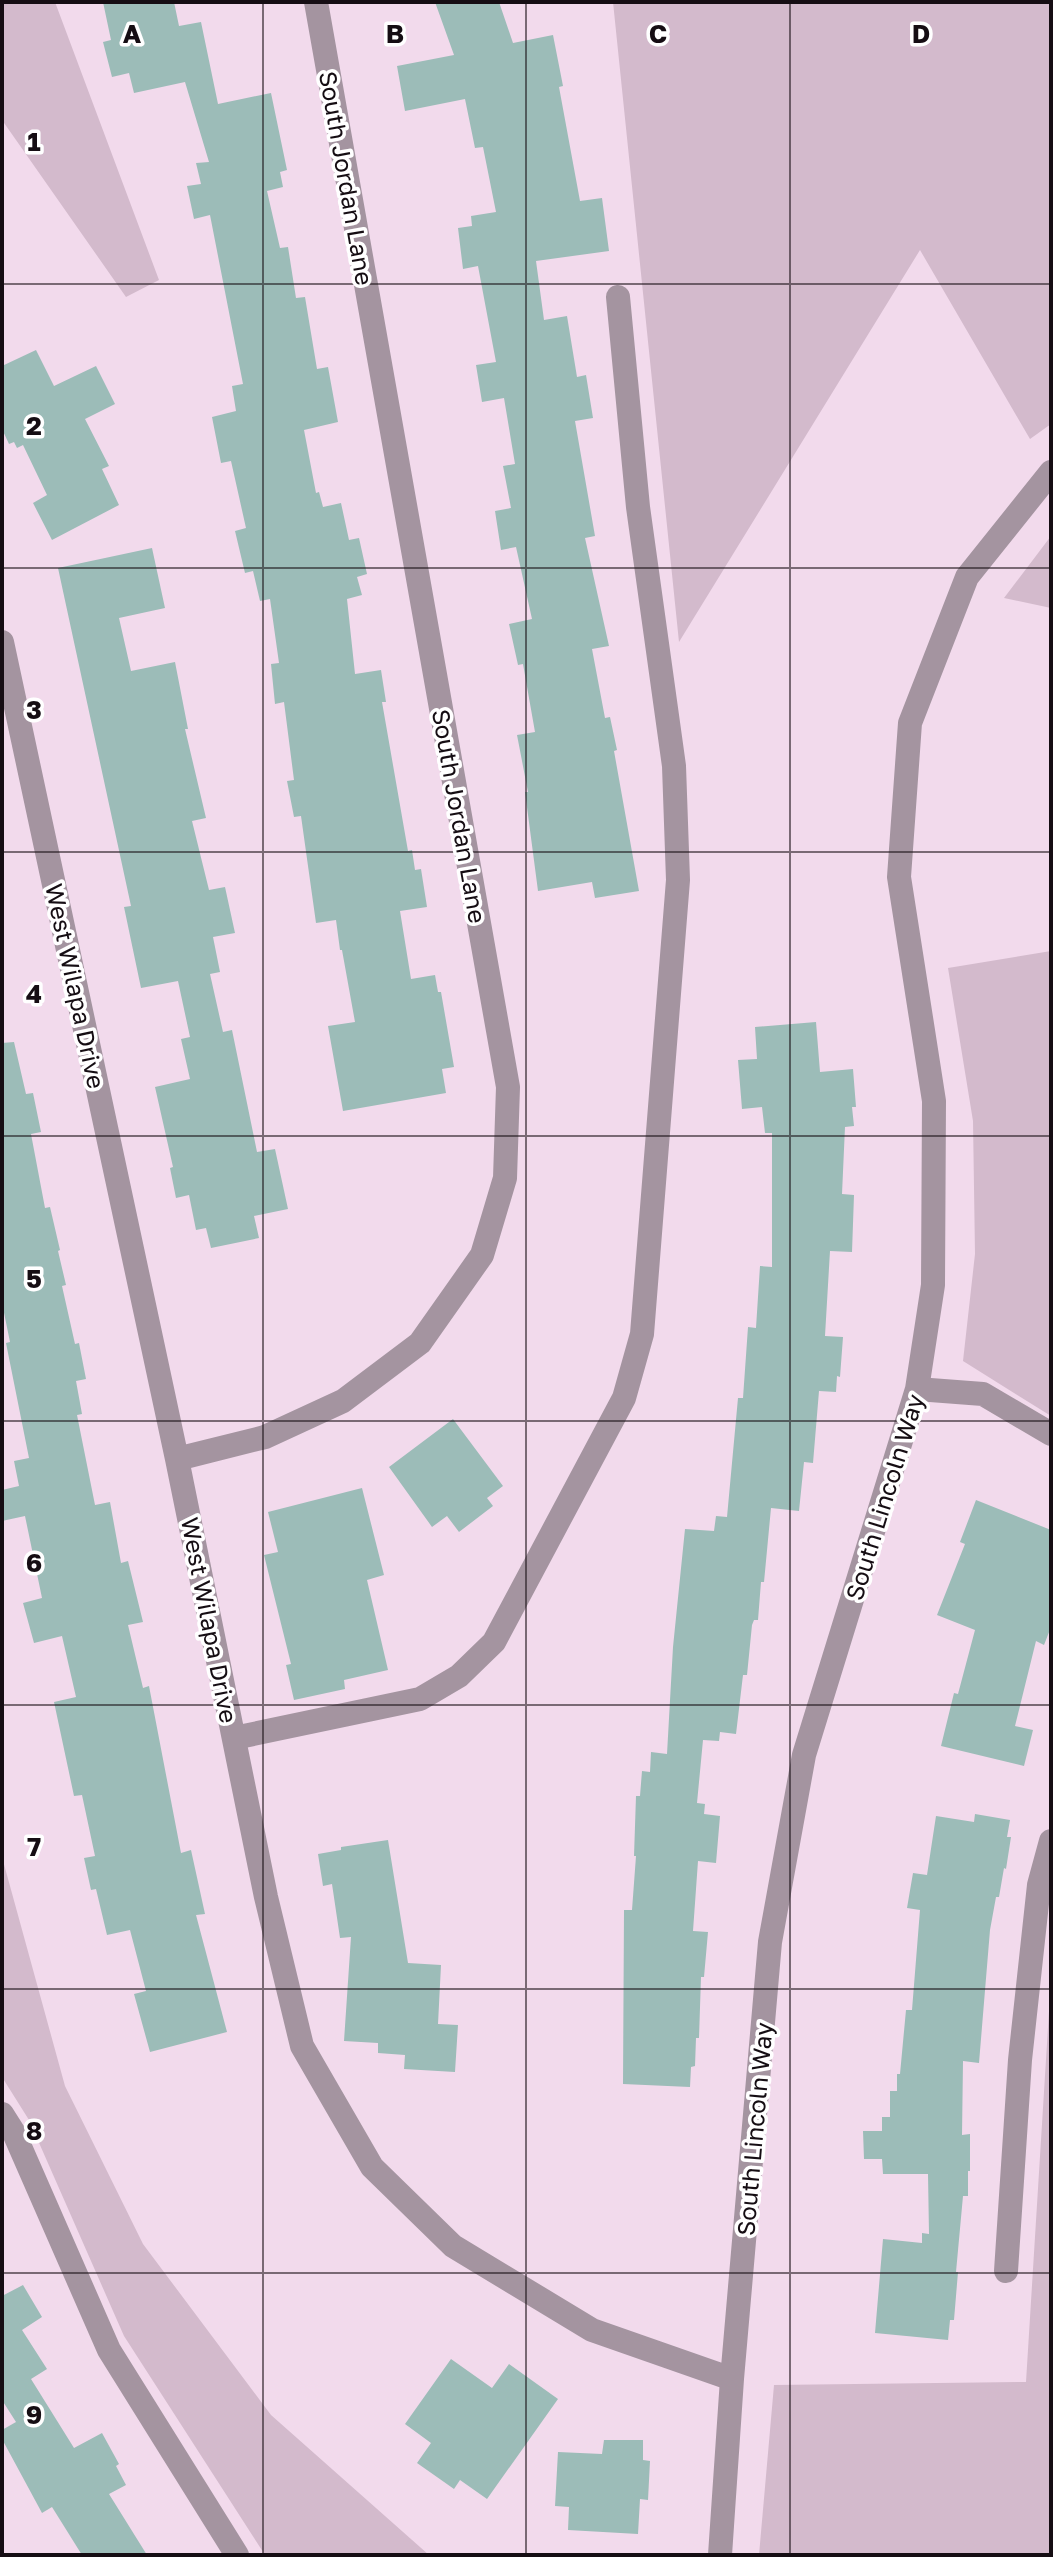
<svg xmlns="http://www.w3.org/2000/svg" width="1053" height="2557" font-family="'Golos Text',sans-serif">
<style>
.green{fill:#d3bacc}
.building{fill:#9cbcb8}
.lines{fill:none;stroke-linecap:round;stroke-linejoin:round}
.minor{stroke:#a494a0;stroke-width:24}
.grid{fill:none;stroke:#150d13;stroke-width:2;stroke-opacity:0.55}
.labels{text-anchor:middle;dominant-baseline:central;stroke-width:7;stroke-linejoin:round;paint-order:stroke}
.street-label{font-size:24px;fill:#150d13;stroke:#fff}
.grid-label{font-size:26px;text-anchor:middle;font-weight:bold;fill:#150d13;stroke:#fff;stroke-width:7;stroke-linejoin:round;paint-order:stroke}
</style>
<rect width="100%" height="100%" fill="#f2daec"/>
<!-- green -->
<path class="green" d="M2 2H55L159 280 126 297 2 120Z
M613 2H1051V424L1030 439 920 250 679 642Z
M1051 536V608L1004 598Z
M1051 951V1416L963 1361 975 1254 973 1121 948 968Z
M2 1857 65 2086 143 2244 271 2415 429 2555H265L124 2336 29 2120 2 2077Z
M1051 1979V2555H759L774 2385 1026 2382Z"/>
<!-- building -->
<path class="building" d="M103 2H174L179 26 201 22 218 104 271 93 287 170 280 172 283 187 267 191 280 248 288 247 296 298 305 297 317 369 328 367 338 422 304 430 316 493 319 492 323 507 341 503 349 540 359 538 367 574 357 577 362 595 347 599 355 674 381 670 386 702H382L408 851 412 850 415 870 421 869 427 907 400 911 411 979 435 975 438 992H441L454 1067 442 1069 446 1093 343 1111 328 1026 355 1022 342 950H340L336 920 316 923 301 816 294 817 287 781 294 780 284 702 275 704 271 664 279 663 270 599 260 601 253 571 245 573 235 531 246 528 231 461 221 463 212 417 236 411 232 386 243 384 210 215 194 219 187 186 201 184 196 163 209 162 185 82 134 93 129 73 112 77 103 42 111 40Z
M435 2H499L513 43 553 35 563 86 559 87 580 201 602 198 609 251 536 261 544 320 567 316 577 377 586 375 593 418 575 421 595 536 585 538 609 646 592 649 605 718 610 717 617 750 614 751 639 891 595 898 592 882 538 891 525 792H528L517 735 535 732 523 664 518 665 509 624 532 619 516 547 501 550 495 511 511 508 503 466 515 464 504 398 482 402 476 365 496 362 478 266 463 269 458 228 472 226 471 216 496 212 483 147 475 148 465 99 405 111 397 66 454 55Z
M36 350 54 386 96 366 115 404 85 419 109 466 102 469 119 505 52 540 33 503 47 495 23 445 17 448 14 442 9 444 2 429V366Z
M152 548 165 608 119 618 131 671 175 662 188 729H185L206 818 192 821 209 890 225 887 235 933 213 937 220 972 210 974 223 1032 232 1030 257 1152 275 1149 288 1209 254 1216 259 1238 211 1248 206 1228 196 1230 189 1195 176 1198 170 1168 173 1167 155 1087 190 1079 181 1039 190 1037 178 981 141 988 124 907 131 906 58 568Z
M816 1022 820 1072 853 1069 856 1107H852L854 1126 845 1127 842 1194 854 1195 852 1252 830 1251 825 1336 843 1337 840 1377 837 1376 836 1392 819 1391 813 1463 804 1462 799 1511 771 1508 764 1582H761L758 1620H754L752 1625 747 1675H743L736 1734 720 1732 719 1741 703 1740 697 1803 705 1804 704 1814 720 1816 716 1863 698 1861 693 1931 708 1932 704 1977H701L699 2038H696L695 2066 691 2067 690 2087 623 2084 624 1910H632L636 1856H634L636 1796H640L642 1771 650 1772 651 1752 667 1754 673 1647 685 1529 714 1531 716 1516 727 1517 738 1398H743L748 1327 756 1328 760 1266 772 1267V1133H765L762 1107 742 1109 738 1060 757 1059 755 1027Z
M14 1042 26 1094 33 1093 41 1132 31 1134 45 1208 50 1207 60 1250 58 1251 66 1285 62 1286 75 1344 79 1343 86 1379 76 1381 82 1414 77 1415 95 1505 110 1502 121 1563 128 1561 143 1622 128 1625 143 1688 149 1686 181 1853 191 1850 205 1914 196 1915 227 2032 150 2052 134 1994 146 1991 130 1930 107 1935 96 1889 91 1890 84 1858 95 1856 82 1795 74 1796 54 1702 76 1697 62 1636 34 1643 23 1603 42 1598 25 1516 2 1521V1490L19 1486 14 1461 29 1458 6 1343 10 1342 2 1303V1043Z
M453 1419 503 1486 487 1498 493 1506 459 1532 447 1516 432 1527 389 1467Z
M362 1488 384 1575 367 1580 388 1670 344 1680 345 1689 294 1700 286 1665 291 1664 264 1555 278 1552 268 1512Z
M976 1500 1051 1530V1627L1044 1645 1036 1641 1015 1726 1033 1730 1024 1766 941 1746 954 1693 958 1694 975 1630 937 1615 965 1544 960 1542Z
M975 1814 1010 1820 1007 1837H1011L1006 1869 1004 1868 999 1897H996L990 1930 979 2063 963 2061 962 2135 970 2134V2171H968V2196H963L956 2272H958L954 2320H950L948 2340 875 2333 883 2239 922 2243V2233L929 2234 928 2174H883L882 2159H864L863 2131H882V2117H890V2091H897V2074H900L906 2010H912L920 1910 907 1908 913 1873 927 1875 936 1816 974 1822Z
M388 1840 408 1963 441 1965 438 2024 458 2025 455 2072 404 2069 405 2055 378 2053V2043L344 2041 351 1937 340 1938 332 1884 323 1886 318 1854 341 1850V1847Z
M23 2285 42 2317 22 2330 47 2369 31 2379 74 2448 102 2433 119 2464 116 2466 126 2485 109 2494 147 2555H82L52 2507 42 2513 2 2439V2430L16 2422 2 2400V2296Z
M451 2359 492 2388 509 2364 558 2399 487 2499 460 2480 454 2489 417 2463 431 2443 405 2424Z
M604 2440H643V2460L650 2461 648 2500 640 2499 638 2534 568 2530 569 2507 555 2506 558 2452 602 2454Z"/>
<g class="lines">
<!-- minor -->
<path class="minor" d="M2 642 177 1459 266 1897 302 2046 372 2167 453 2246 592 2330 732 2379
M917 1389 983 1394 1051 1434
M177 1459 265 1437 343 1401 420 1343 482 1255 505 1178 508 1087 316 2
M234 1738 420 1699 459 1676 494 1642 624 1398 642 1334 678 880 674 766 638 507 618 297
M2 2114 14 2133 109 2350 237 2555
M1006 2271 1020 2060 1039 1885 1051 1841
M720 2555 732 2379 770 1942 804 1755 917 1389 933 1285 934 1101 899 877 910 723 967 577 1051 472"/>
</g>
<!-- grid -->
<path class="grid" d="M263 2V2555M526 2V2555M790 2V2555M2 284H1051M2 568H1051M2 852H1051M2 1136H1051M2 1421H1051M2 1705H1051M2 1989H1051M2 2273H1051"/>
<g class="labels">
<!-- street labels -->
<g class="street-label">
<text transform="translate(347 178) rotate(80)">South Jordan Lane</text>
<text transform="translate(460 816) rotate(80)">South Jordan Lane</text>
<text transform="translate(76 986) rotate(78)">West Wilapa Drive</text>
<text transform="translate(884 1497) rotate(-73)">South Lincoln Way</text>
<text transform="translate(210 1620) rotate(79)">West Wilapa Drive</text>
<text transform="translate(754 2129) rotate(-85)">South Lincoln Way</text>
</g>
</g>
<g class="grid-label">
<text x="132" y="43">A</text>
<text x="395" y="43">B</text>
<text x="658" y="43">C</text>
<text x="921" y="43">D</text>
<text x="34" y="151">1</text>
<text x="34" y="435">2</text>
<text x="34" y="719">3</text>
<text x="34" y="1003">4</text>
<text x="34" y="1288">5</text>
<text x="34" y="1572">6</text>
<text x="34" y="1856">7</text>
<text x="34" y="2140">8</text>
<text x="34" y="2424">9</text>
</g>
<!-- border -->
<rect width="1053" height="2557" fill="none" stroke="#150d13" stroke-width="8"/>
</svg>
